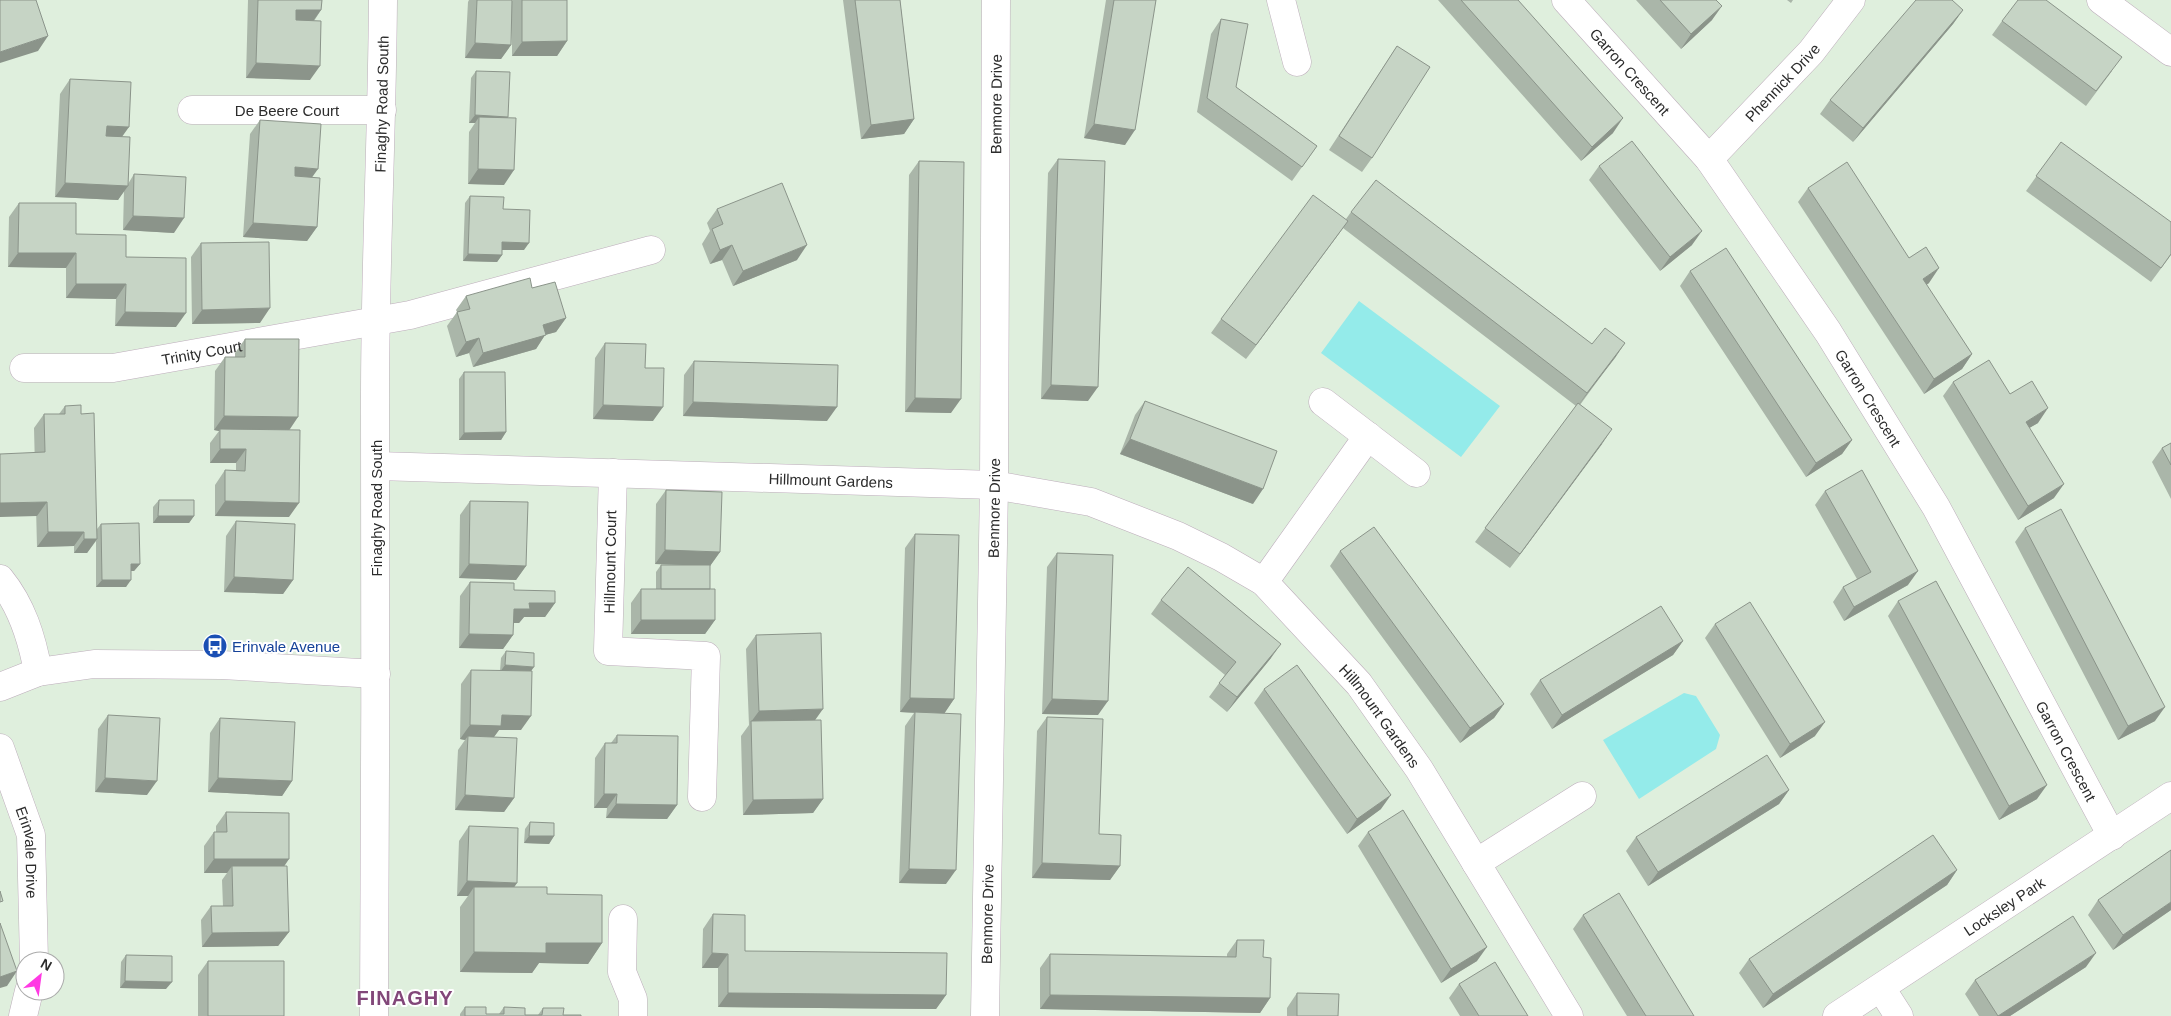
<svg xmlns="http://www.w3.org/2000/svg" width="2171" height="1016" font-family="Arial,sans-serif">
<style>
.grass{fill:#94ebea}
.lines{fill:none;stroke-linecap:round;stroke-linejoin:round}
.minor-casing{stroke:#bdadbb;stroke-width:29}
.minor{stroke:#fff;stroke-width:28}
.wall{fill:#aab6a9}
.shaded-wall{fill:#8b948a}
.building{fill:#c6d4c5;stroke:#8b948a}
.labels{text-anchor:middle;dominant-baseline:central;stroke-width:4;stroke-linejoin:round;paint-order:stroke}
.street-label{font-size:15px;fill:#2c2c2c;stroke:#fff}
.transit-label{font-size:15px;fill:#164399;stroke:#fff;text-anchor:start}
.district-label{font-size:20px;font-weight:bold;letter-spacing:1px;fill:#824779;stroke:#fff}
</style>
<rect width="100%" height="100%" fill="#dfefdd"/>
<!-- grass -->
<path class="grass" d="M1359 301 1500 406 1461 457 1321 353Z
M1684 693 1696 696 1720 735 1716 749 1639 799 1603 740Z"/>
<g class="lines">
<defs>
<g id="minor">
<path d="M1281 0 1297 62"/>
<path id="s1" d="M1566 0 1709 159 1828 332 1936 507 2112 836"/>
<path d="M2101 0 2171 52"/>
<path id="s2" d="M192 110H382"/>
<path id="s3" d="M1709 159 1811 52 1851 0"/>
<path id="s4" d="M24 368H113L410 315 651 250"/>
<path d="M1323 402 1416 473"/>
<path id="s5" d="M377 466 994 485 1091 502 1178 536 1221 557 1264 582 1359 684 1419 769 1569 1016"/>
<path d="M613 473 608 651 706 656 702 797"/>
<path d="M0 579C22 606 32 638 38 672"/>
<path d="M1264 582 1368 436"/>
<path d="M0 687 38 672 94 664 222 665 376 674"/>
<path id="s6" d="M0 748 31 835 34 961"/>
<path d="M1476 863 1582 796"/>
<path d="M623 919 622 972 633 999V1016"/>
<path d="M1881 988 1899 1016"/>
<path d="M23 1016 29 991"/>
<path id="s7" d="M374 1016C376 810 375 604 375 398 375 266 382 133 383 0"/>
<path id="s8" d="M985 1016 994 485 996 0"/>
<path id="s9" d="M1837 1016 2171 796"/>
</g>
</defs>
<!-- minor casing -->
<use href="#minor" class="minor-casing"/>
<!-- minor -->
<use href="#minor" class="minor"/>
</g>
<!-- wall -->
<path class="wall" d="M248 0H322L321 10 314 21 310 80 246 78Z
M469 0H512V1L513 0H567V41L557 56H512V11L511 45 501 59 465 58 468 2Z
M843 0H900L914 119 904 134 861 139Z
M1106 0H1156L1125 145 1084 138Z
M1438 0H1518L1613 133 1581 161Z
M1636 0H1716L1712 20 1681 49Z
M1787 0H1793L1791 3Z
M1963 10 1953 24 1853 142 1820 114 1830 100Z
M1221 19 1236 87 1317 146 1292 181 1197 112 1211 34Z
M2002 21 2112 71 2086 106 1992 35Z
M1397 46 1372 158 1362 172 1329 150Z
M476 71 508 117 507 118 504 185 468 184 469 132 475 123H469L471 78Z
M70 79 122 136 128 184 134 174 174 233 123 230 124 190 118 200 55 197 60 94Z
M260 120 312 177 317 227 307 241 243 237 250 134Z
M2061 142 2171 255 2151 282 2026 191Z
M1058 159 1088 401 1041 399 1048 173Z
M919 161 951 413 905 412 909 175Z
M1599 166 1692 245 1660 271 1589 180Z
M1808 188 1909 258 1929 283 1926 285 1972 354 1962 369 1924 394 1798 202Z
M470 196 503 209 524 250H502V255L497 262 463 261 465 203Z
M19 203 76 234 126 257 176 327 115 326 116 299 66 298V268L8 267 9 217Z
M717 209 797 260 733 286 722 260 710 264 702 244 710 231 707 223Z
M1351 212 1592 344 1625 343 1580 405 1602 444 1510 568 1475 542 1576 406 1343 228 1246 359 1211 333 1221 319 1346 219Z
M201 243 260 323 192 324 191 257Z
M1690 271 1852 440 1842 454 1806 477 1680 286Z
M532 288 566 318 556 332 545 335 536 349 473 367 469 353 456 357 447 326 457 312 456 310 466 296Z
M245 339 289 430V517L215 516V485L225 470 236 471V463H210V443L219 431 214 430 215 371 225 357H235V353Z
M605 343 645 368 653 421 593 419 595 358Z
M694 361 827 421 683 416 684 375Z
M464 372 506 432 501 440H459V379Z
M1953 382 2010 394 2038 423 2029 428 2054 498 2018 520 1943 396Z
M1145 401 1253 504 1120 454 1135 415Z
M65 406 81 414 97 529 101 524 140 564 134 571H131L126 587H96V541L87 553H74V546L37 547 34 428 44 414H59Z
M2171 443V499L2152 462 2162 448Z
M666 490 720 552 710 566V589L715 620 705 634H631V603L641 589H656V572L661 565H687L655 564 656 504Z
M1825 491 1908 585 1844 621 1833 602 1843 587 1857 579 1815 505Z
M159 500 194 516 189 523H153V507Z
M470 501 526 566 516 580 459 578 460 515Z
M236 521 293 580 283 594 224 592 226 536Z
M2025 528 2155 721 2118 740 2015 542Z
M915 534 954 699 944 713 946 884 899 883 905 726 914 713 900 712 905 548Z
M1340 551 1504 704 1494 718 1460 743 1330 566Z
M1057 553 1098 715 1042 714 1047 567Z
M470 582 514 590 555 603 545 617H524L519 623H513V635L503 649 459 648 460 596Z
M1161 600 1271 658 1227 712 1209 697 1225 675 1151 614Z
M1898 601 2037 799 1999 820 1888 616Z
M1715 624 1815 736 1780 758 1705 638Z
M756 635 815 720 823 799 813 813 743 815 741 736 749 725 746 649Z
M1683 641 1673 655 1552 729 1530 694 1540 680Z
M506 651 530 671 521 730H499L494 737 514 798 504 812 455 810 458 750 465 740 460 739 461 684 471 670 500 671 501 658Z
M1264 689 1381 809 1347 834 1254 703Z
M108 715 147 795 95 792 98 729Z
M1047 717 1099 834 1120 866 1110 880 1032 878 1037 731Z
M220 718 292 781 282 796 208 792 210 733Z
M617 735 677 805 667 819 606 818 607 808H594L595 758 605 743H611Z
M1789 790 1779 804 1648 886 1626 851 1636 837Z
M226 812 284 866 289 932 278 946 202 947 201 920 211 906H223L222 880 227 873H204V846L214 832H216V826Z
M530 822 554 836 549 844 524 843 525 829Z
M469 826 514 887 547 894 602 943 588 964 539 963 532 973 460 972V907L468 896H457L459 841Z
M1368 832 1477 961 1441 983 1358 846Z
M1957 870 1947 885 1763 1008 1739 973 1749 959Z
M2098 900 2171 910 2113 950 2088 915Z
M713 914 745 951 946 995 936 1009 718 1007V968H702L703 929Z
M1583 915 1694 1016H1627L1573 929Z
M1237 940 1263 957 1270 998 1260 1013 1040 1009V968L1050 954 1227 957V954Z
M126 955 166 989 120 988 121 962Z
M208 961 284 1016H198V975Z
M2086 967 2010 1016H1979L1965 994 1975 980Z
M1459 984 1528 1016H1460L1449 998Z
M1297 993 1338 1016H1287V1008Z
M465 1007 486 1014H499L504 1007 525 1015H538L543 1008 563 1015 581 1016H460V1014Z"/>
<!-- shaded-wall -->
<path class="shaded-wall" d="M1722 6 1712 20 1681 49 1691 34Z
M296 10H321L311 24H286Z
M1963 10 1953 24 1853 142 1863 128Z
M48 36 38 51 0 63V52Z
M567 41 557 56H512L522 42Z
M475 43 511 45 501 59 465 58Z
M256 63 320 66 310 80 246 78Z
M475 115 508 117 502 124 479 117 475 123H469Z
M1623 118 1613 133 1581 161 1592 147Z
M914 119 904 134 861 139 871 125Z
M1094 124 1135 130 1125 145 1084 138Z
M107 126 129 127 119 141 97 140Z
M295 167 318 169 308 183 285 182Z
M478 169 514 170 504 185 468 184Z
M65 183 128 186 118 200 55 197Z
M133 216 184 218 174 233 123 230Z
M1348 221 1338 235 1246 359 1256 345Z
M253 223 317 227 307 241 243 237Z
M1702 231 1692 245 1660 271 1670 257Z
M502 242 529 243 524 250H497Z
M732 245 722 260 710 264 720 250Z
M807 245 797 260 733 286 743 271Z
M18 253H76L66 268 8 267Z
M468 254 502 255 497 262 463 261Z
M1939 268 1929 283 1913 294 1923 279Z
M76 284H126L116 299 66 298Z
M270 308 260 323 192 324 202 310Z
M125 312 186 313 176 327 115 326Z
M566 318 556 332 545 335 536 349 473 367 483 353 543 325Z
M479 338 469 353 456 357 466 342Z
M1625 343 1615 358 1577 407 1587 393Z
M1972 354 1962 369 1924 394 1934 379Z
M1051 385 1098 387 1088 401 1041 399Z
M915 398 961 399 951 413 905 412Z
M693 402 837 407 827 421 683 416Z
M603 405 663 407 653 421 593 419Z
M2048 408 2038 423 2016 436 2026 422Z
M224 416 298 417 288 432 220 429 219 431 214 430Z
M1612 429 1602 444 1510 568 1520 554Z
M506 432 501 440H459L464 433Z
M1130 439 1263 489 1253 504 1120 454Z
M1852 440 1842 454 1806 477 1816 463Z
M220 449H246L236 463H210Z
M2064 484 2054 498 2018 520 2028 506Z
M225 501 299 503 289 517 215 516Z
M47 502 37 516 0 517V503Z
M158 516H194L189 523H153Z
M48 532H84L74 546 37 547Z
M84 539H97L87 553H74Z
M665 550 720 552 710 566 655 564Z
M131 564H140L134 571H125Z
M469 564 526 566 516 580 459 578Z
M1918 571 1908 585 1844 621 1854 607Z
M234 577 293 580 283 594 224 592Z
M102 580H131L126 587H96Z
M529 603H555L545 617H524L519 623H504L514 609Z
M641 620H715L705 634H631Z
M469 634 513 635 503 649 459 648Z
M1683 641 1673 655 1552 729 1562 715Z
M1281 644 1271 658 1227 712 1237 697Z
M505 665 534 667 529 674 500 672Z
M910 698 954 699 944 714 900 712Z
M1052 699 1108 701 1098 715 1042 714Z
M1504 704 1494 718 1460 743 1470 728Z
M2165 707 2155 721 2118 740 2128 726Z
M823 709 813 723 751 722 759 711Z
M502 715 531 716 521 730H499L491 741 468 736 465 740 460 739 470 725Z
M1825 722 1815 736 1780 758 1790 744Z
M105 778 157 781 147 795 95 792Z
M218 778 292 781 282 796 208 792Z
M2047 785 2037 799 1999 820 2009 806Z
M1789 790 1779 804 1648 886 1658 872Z
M604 794H617L607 808H594Z
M465 795 514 798 504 812 455 810Z
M1391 795 1381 809 1347 834 1357 819Z
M823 799 813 813 743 815 753 800Z
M616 804 677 805 667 819 606 818Z
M529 836H554L549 844 524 843Z
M214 859H289L279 874 232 866 227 873H204Z
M1042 863 1120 866 1110 880 1032 878Z
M909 869 956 870 946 884 899 883Z
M1957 870 1947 885 1763 1008 1773 994Z
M467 881 517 883 507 898 474 887 468 896H457Z
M2171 902V910L2113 950 2123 935Z
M289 932 278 946 202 947 212 933Z
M546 943H602L588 964 539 963 532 973 460 972 474 952Z
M1487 947 1477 961 1441 983 1451 969Z
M712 953 728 954 718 968H702Z
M2096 953 2086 967 2010 1016H1998Z
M17 971 7 986 0 988V977Z
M125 981 172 982 166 989 120 988Z
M728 993 946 995 936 1009 718 1007Z
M1050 995 1270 998 1260 1013 1040 1009Z"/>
<!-- building -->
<path class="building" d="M0 0H36L48 36 0 52Z
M258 0H322L321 10H296V20L321 21 320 66 256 63Z
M477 0H512L511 45 475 43Z
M522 0H567V41L522 42Z
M855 0H900L914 119 871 125Z
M1114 0H1156L1135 130 1094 124Z
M1461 0H1518L1623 118 1592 147Z
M1660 0H1716L1722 6 1691 34Z
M1916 0H1952L1963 10 1863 128 1830 100Z
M2018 0H2046L2122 57 2096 91 2002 21Z
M1221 19 1248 24 1236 87 1317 146 1302 167 1207 98Z
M1397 46 1430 67 1372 158 1339 136Z
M476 71 510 72 508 117 475 115Z
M70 79 131 82 129 127 107 126 106 136 130 137 128 186 65 183Z
M479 117 516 118 514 170 478 169Z
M260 120 321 124 318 169 295 167V176L320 178 317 227 253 223Z
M1632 141 1702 231 1670 257 1599 166Z
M2061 142 2171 222V254L2161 268 2036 176Z
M1058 159 1105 161 1098 387 1051 385Z
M919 161 964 162 961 399 915 398Z
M1847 162 1909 258 1926 247 1939 268 1923 279 1972 354 1934 379 1808 188Z
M134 174 186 177 184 218 133 216Z
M1376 180 1592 344 1605 328 1625 343 1587 393 1351 212Z
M782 183 807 245 743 271 732 245 720 250 712 229 723 224 717 209Z
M1313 195 1348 221 1256 345 1221 319Z
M470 196 504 197 503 209 530 210 529 243 502 242V255L468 254Z
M19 203H76V234L126 235V257L186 258V313L125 312 126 284H76V253H18Z
M269 242 270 308 202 310 201 243Z
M1726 248 1852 440 1816 463 1690 271Z
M530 278 532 288 555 282 566 318 543 325 546 335 483 353 479 338 466 342 457 312 470 309 466 296Z
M245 339H299L298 417 224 416 225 357H245Z
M605 343 646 344 645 368H664L663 407 603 405Z
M1989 360 2010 394 2032 381 2048 408 2026 422 2064 484 2028 506 1953 382Z
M694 361 838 365 837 407 693 402Z
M464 372H505L506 432 464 433Z
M1145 401 1277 451 1263 489 1130 439Z
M1578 403 1612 429 1520 554 1485 528Z
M81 405V414L94 413 97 539H84V532H48L47 502 0 503V454L45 452 44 414H65V406Z
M220 429 300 430 299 503 225 501V470L245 471 246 449H220Z
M2171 443V465L2162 448Z
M1862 470 1918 571 1854 607 1843 587 1871 572 1825 491Z
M666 490 722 492 720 552 665 550Z
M159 500H194V516H158Z
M470 501 528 502 526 566 469 564Z
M2061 509 2165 707 2128 726 2025 528Z
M236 521 295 524 293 580 234 577Z
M139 523 140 564H131V580H102L101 524Z
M1374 527 1504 704 1470 728 1340 551Z
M915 534 959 535 954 699 910 698Z
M1057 553 1113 555 1108 701 1052 699Z
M661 565H710V589H661Z
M1188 567 1281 644 1237 697 1219 683 1236 662 1161 600Z
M1936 581 2047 785 2009 806 1898 601Z
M470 582 514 583V590L555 591V603H529L530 609H514L513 635 469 634Z
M641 589H715V620H641Z
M1750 602 1825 722 1790 744 1715 624Z
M1661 606 1683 641 1562 715 1540 680Z
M821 633 823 709 759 711 756 635Z
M506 651 534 653V667L505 665Z
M1297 665 1391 795 1357 819 1264 689Z
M471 670 532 671 531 716 502 715 501 726 470 725Z
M915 712 961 714 956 870 909 869Z
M108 715 160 718 157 781 105 778Z
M1047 717 1103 719 1099 834 1121 835 1120 866 1042 863Z
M220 718 295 722 292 781 218 778Z
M821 720 823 799 753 800 751 721Z
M617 735 678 736 677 805 616 804 617 794H604L605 743H617Z
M468 736 517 738 514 798 465 795Z
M1767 755 1789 790 1658 872 1636 837Z
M1403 810 1487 947 1451 969 1368 832Z
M226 812 289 813V859H214V832H227Z
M530 822 554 823V836H529Z
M469 826 518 828 517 883 467 881Z
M1933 835 1957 870 1773 994 1749 959Z
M2171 850V902L2123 935 2098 900Z
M232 866H287L289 932 212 933 211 906H233Z
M474 887H547V894L602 895V943H546V953L474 952Z
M0 891 3 901 0 902Z
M1619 893 1694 1016H1646L1583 915Z
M713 914 745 915V951L947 953 946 995 728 993V954L712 953Z
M2073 916 2096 953 1998 1016 1975 980Z
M0 923 17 971 0 977Z
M1237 940H1264L1263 957 1271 958 1270 998 1050 995V954L1236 957Z
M126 955 172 956V982L125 981Z
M208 961H284V1016H208Z
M1495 962 1528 1016H1479L1459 984Z
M1297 993 1339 994 1338 1016H1297Z
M465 1007H486V1014H504V1007L525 1008V1015H542L543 1008H564L563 1015H581V1016H465Z"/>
<!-- icons -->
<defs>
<symbol id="bus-disc" viewBox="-11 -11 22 22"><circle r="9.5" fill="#1a4fb4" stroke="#fff"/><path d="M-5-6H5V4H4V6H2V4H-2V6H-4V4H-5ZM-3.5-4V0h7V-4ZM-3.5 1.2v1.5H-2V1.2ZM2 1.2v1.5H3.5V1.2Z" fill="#fff"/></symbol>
</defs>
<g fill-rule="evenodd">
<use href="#bus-disc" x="201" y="632" width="28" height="28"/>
</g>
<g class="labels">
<!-- street labels -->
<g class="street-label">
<text stroke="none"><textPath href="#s1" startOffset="96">Garron Crescent</textPath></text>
<text stroke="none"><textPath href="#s3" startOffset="106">Phennick Drive</textPath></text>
<text stroke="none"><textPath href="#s7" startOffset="912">Finaghy Road South</textPath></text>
<text stroke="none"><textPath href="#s8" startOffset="912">Benmore Drive</textPath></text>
<text stroke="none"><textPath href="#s2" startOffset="95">De Beere Court</textPath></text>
<text stroke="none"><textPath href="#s4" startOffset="179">Trinity Court</textPath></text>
<text stroke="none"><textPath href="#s1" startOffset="501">Garron Crescent</textPath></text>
<text stroke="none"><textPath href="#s5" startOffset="454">Hillmount Gardens</textPath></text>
<text transform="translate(376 508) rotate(-90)">Finaghy Road South</text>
<text stroke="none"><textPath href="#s8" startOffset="508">Benmore Drive</textPath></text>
<text transform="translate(610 562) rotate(-89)">Hillmount Court</text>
<text stroke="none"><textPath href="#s5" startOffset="1084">Hillmount Gardens</textPath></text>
<text stroke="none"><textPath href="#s1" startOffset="906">Garron Crescent</textPath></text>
<text stroke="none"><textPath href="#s6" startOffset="109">Erinvale Drive</textPath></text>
<text stroke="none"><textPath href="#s9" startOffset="200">Locksley Park</textPath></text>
<text stroke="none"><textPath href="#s8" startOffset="102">Benmore Drive</textPath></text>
</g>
<!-- transit labels -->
<g class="transit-label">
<text x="232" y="646">Erinvale Avenue</text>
</g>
<!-- district labels -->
<g class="district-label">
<text x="405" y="998">FINAGHY</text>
</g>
</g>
<!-- north arrow -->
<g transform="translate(40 976) rotate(29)"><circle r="24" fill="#ffffff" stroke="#ababab"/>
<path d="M0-4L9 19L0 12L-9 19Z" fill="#ff3ae3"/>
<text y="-8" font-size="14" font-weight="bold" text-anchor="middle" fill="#2c2c2c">N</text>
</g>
</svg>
